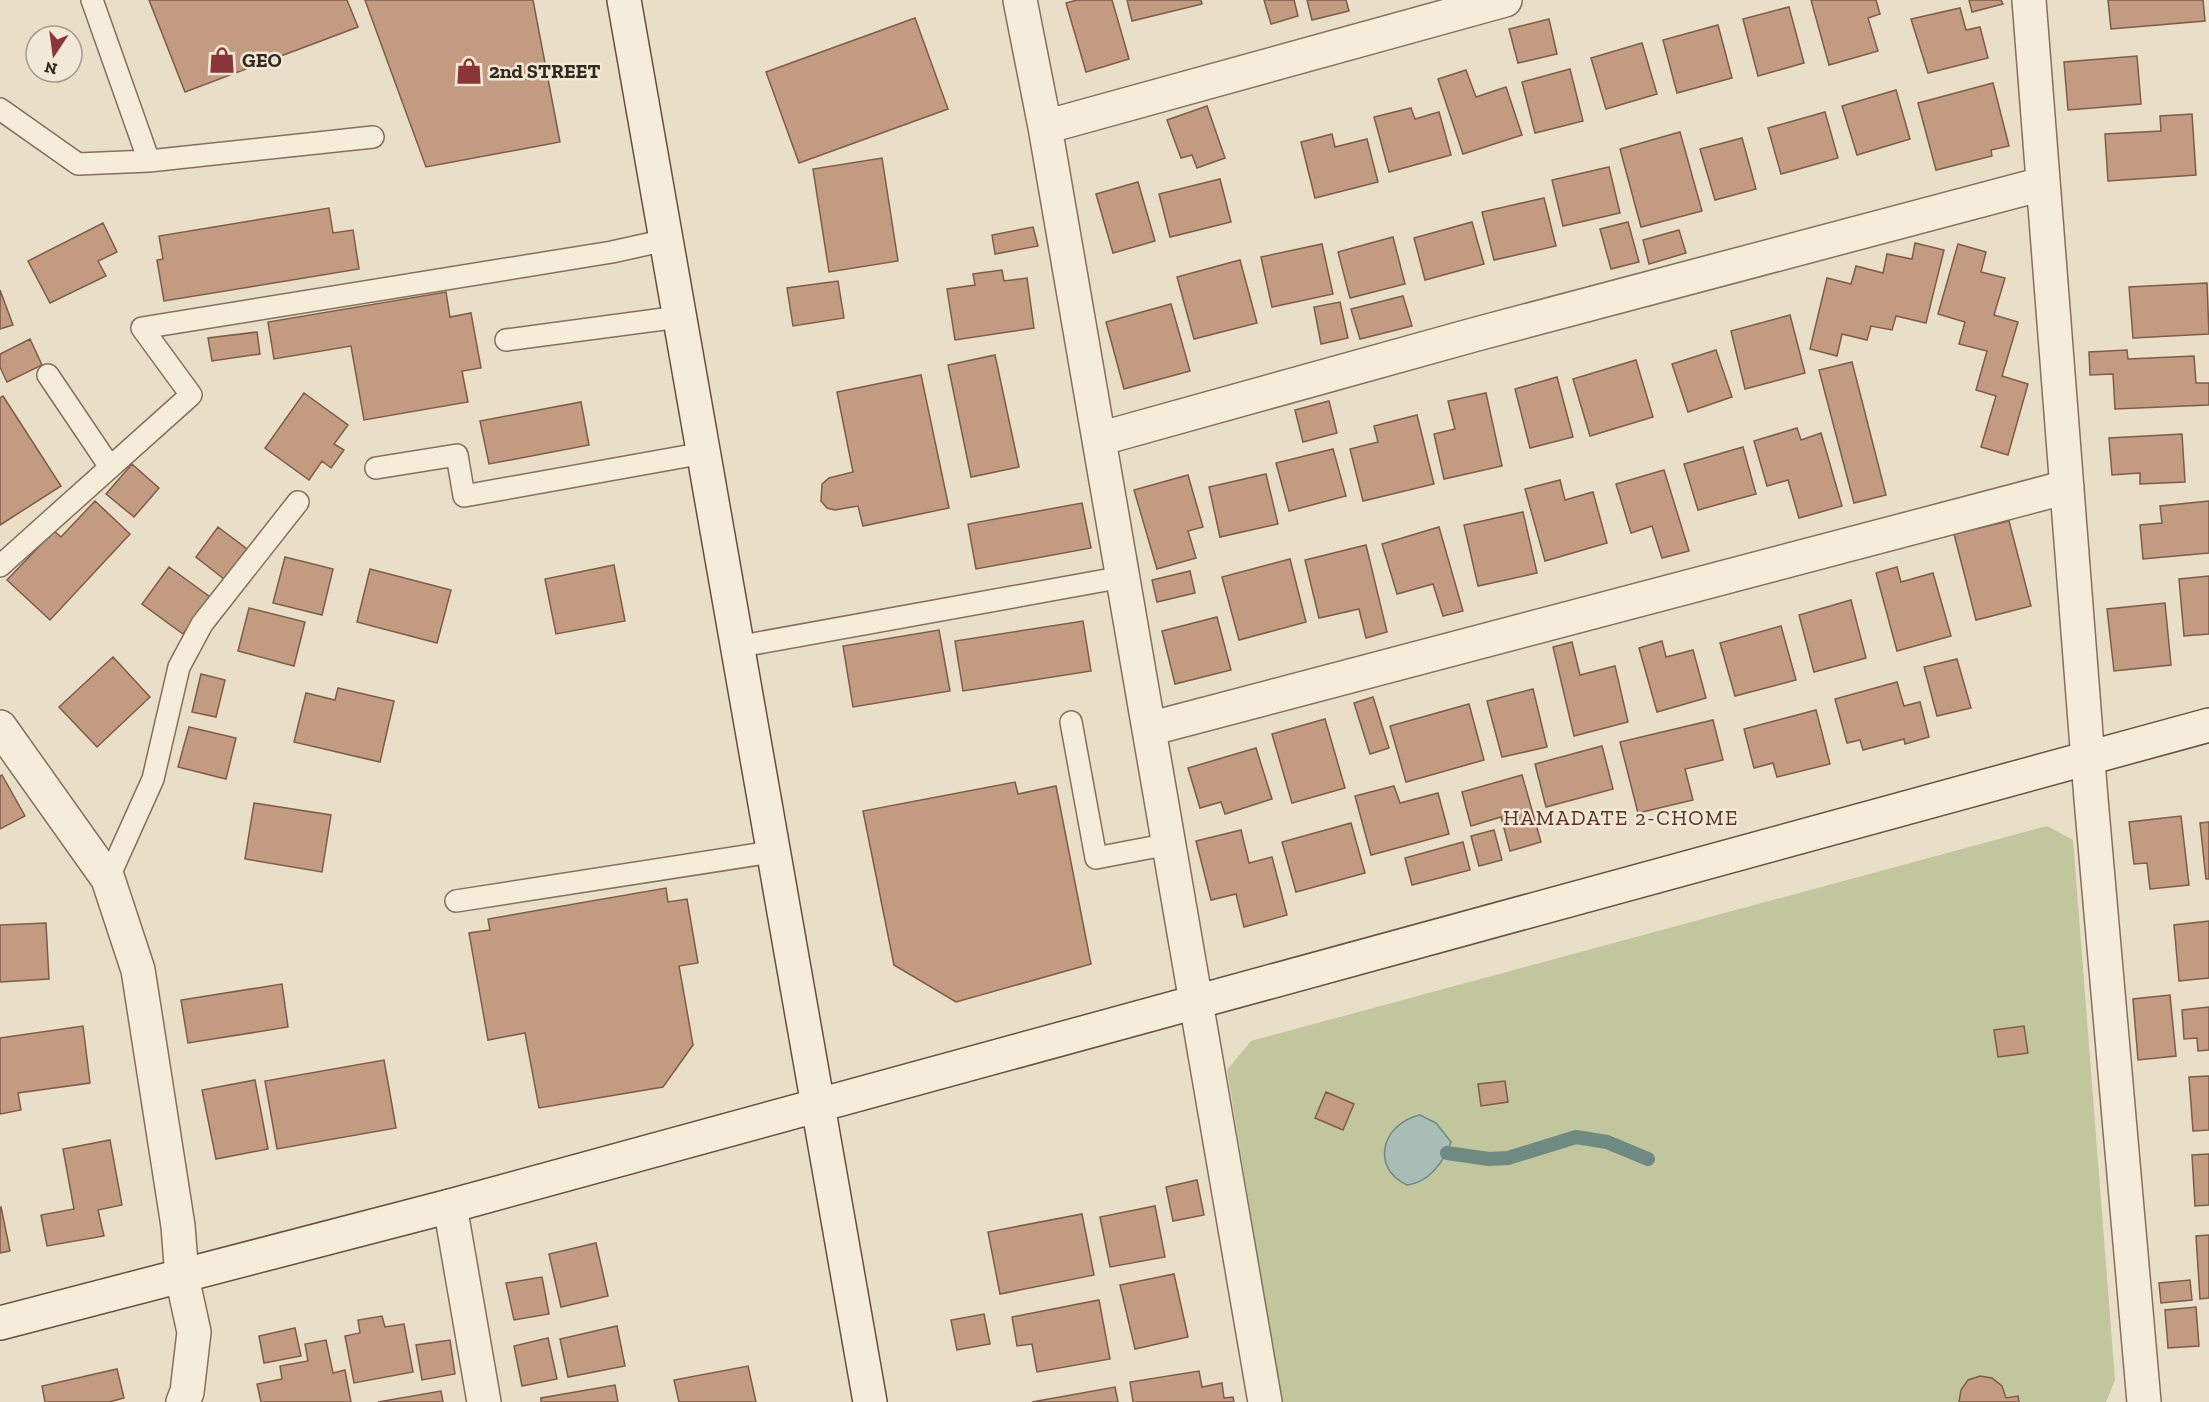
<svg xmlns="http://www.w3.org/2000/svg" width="2209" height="1402" font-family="'Zilla Slab',serif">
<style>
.green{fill:#c2c69c}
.water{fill:#a7bdb6;stroke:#6f8a83;stroke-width:1.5}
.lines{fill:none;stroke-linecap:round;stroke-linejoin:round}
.stream{stroke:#6f8a83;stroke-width:14}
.building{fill:#c39b81;stroke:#7f5c47;stroke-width:1.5}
.lane-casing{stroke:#82715e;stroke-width:24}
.street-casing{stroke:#82715e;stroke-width:36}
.secondary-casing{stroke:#645241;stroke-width:36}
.lane{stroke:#f5ecd9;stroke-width:21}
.street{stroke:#f5ecd9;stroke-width:33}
.secondary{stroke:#f5ecd9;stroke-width:33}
.labels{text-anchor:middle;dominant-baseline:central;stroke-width:5;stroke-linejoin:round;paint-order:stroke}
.poi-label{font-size:20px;font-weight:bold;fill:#342920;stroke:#f1e8d5;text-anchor:start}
.neighbourhood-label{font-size:21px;letter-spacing:1.5px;fill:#5c2f25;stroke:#f1e8d5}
</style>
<rect width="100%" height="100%" fill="#e9dec7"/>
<!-- green -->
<path class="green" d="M2047 826 2073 840 2115 1380 2106 1402H1282L1227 1070 1251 1041Z"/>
<!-- water -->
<path class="water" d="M1420 1115 1436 1123 1451 1142C1444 1162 1428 1183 1407 1185 1369 1167 1383 1123 1420 1115Z"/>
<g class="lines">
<!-- stream -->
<path class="stream" d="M1447 1153 1489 1159 1508 1158 1576 1137 1607 1142 1648 1159"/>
</g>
<!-- building -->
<path class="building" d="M149 0H347L358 27 185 92Z
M365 0H533L560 142 426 167Z
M1077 0H1112L1129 59 1086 72 1066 3Z
M1127 0H1201L1202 4 1132 21Z
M1264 0H1294L1298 16 1271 24Z
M1307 0H1346L1349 11 1312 20Z
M1811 0H1876L1880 14 1868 18 1878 51 1829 65Z
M1969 0H2001L2003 4 1972 12Z
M2108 0H2203L2205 21 2111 29Z
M1789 7 1804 63 1758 76 1743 19Z
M1960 8 1966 30 1980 27 1988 58 1928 73 1911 19Z
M915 18 948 109 799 163 766 72Z
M1549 19 1557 54 1518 63 1509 29Z
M1718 25 1732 78 1677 93 1663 40Z
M1642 43 1657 94 1606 109 1591 58Z
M2137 56 2141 104 2068 110 2064 62Z
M1570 69 1583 121 1535 133 1522 82Z
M1466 70 1476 97 1506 87 1522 135 1463 154 1438 79Z
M1993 83 2009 146 1991 150 1992 156 1936 170 1918 103Z
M1896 90 1910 139 1857 155 1842 106Z
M1207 106 1225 158 1197 168 1192 155 1181 158 1167 120Z
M1411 108 1415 119 1439 112 1451 155 1389 172 1374 117Z
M1825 112 1838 158 1781 174 1768 128Z
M2192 114 2196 175 2108 181 2105 134 2161 131 2160 116Z
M1680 132 1702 211 1641 227 1620 149Z
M1332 134 1335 147 1367 139 1378 182 1315 198 1301 142Z
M1742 138 1756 189 1715 200 1700 149Z
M882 158 898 261 829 272 813 169Z
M1609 167 1620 213 1563 226 1552 180Z
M1220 179 1231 222 1170 237 1159 194Z
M1138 182 1155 241 1113 253 1096 194Z
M1544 198 1556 246 1494 260 1482 212Z
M329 208 333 233 353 230 359 269 164 301 157 260 163 259 159 236Z
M1472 222 1484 264 1425 280 1414 238Z
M1628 222 1639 262 1611 269 1600 229Z
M103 223 117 252 98 261 106 276 50 303 28 261Z
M1033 227 1038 246 995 254 992 235Z
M1679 230 1686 253 1649 264 1643 240Z
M1393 237 1405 284 1350 298 1338 252Z
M1915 243 1944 250 1926 323 1896 316 1892 330 1871 326 1867 340 1842 334 1837 356 1810 349 1827 278 1851 284 1856 266 1883 273 1887 254 1912 259Z
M1322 244 1333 294 1272 307 1261 257Z
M1958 244 1986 252 1981 272 2005 278 1994 315 2018 322 2002 376 2028 384 2008 455 1981 447 1996 396 1976 390 1987 351 1959 344 1965 322 1938 314Z
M1240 260 1257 323 1194 339 1177 277Z
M1002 270 1004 281 1027 278 1034 328 955 340 947 289 975 285 973 274Z
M838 281 844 318 793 326 787 288Z
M2207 283 2209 334 2133 338 2129 287Z
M0 290 13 325 0 329Z
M446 292 450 317 471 313 481 368 462 371 468 402 364 420 351 346 274 359 268 322Z
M1403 296 1412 326 1360 339 1351 309Z
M1340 302 1348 338 1321 344 1314 307Z
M1171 304 1190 371 1124 389 1106 322Z
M1790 315 1805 373 1745 389 1731 331Z
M257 332 260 354 212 361 208 338Z
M30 339 42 365 7 382 0 367V354Z
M1716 350 1732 397 1688 412 1672 364Z
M2127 350 2128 359 2194 356 2196 383H2209V405L2115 409 2113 374 2090 375 2089 352Z
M995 355 1019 467 971 477 948 365Z
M1636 360 1653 417 1590 436 1573 379Z
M1852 362 1886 495 1854 503 1819 370Z
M921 375 949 508 863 526 858 506 835 510 827 508 821 501 822 484 829 478 853 472 837 392Z
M1557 377 1573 437 1530 448 1515 389Z
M304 393 348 425 334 444 344 450 331 468 322 461 309 480 265 448Z
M1486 393 1502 466 1444 479 1434 434 1455 429 1448 401Z
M3 396 61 486 0 525V398Z
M1329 401 1337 433 1303 442 1295 410Z
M581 402 589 445 489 464 480 421Z
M1417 415 1434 484 1363 501 1350 449 1378 442 1374 426Z
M1797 428 1801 440 1821 433 1842 506 1799 518 1788 480 1767 486 1754 441Z
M2182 434 2185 482 2140 484V473L2112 475 2109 438Z
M1743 447 1756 494 1698 510 1684 464Z
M1333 449 1346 496 1289 511 1276 463Z
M132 464 159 488 134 517 106 494Z
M1664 470 1689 551 1662 558 1652 526 1631 533 1616 484Z
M1266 474 1278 524 1220 537 1209 487Z
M1188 475 1203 527 1188 531 1196 558 1157 569 1134 490Z
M1560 480 1565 500 1593 492 1607 543 1545 561 1525 489Z
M95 501 130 534 50 620 7 580 54 531 61 537Z
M2209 501V553L2143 559 2140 525 2162 523 2160 506Z
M1082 503 1091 548 976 569 968 524Z
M1523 512 1537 573 1478 586 1464 525Z
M2009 521 2031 606 1976 620 1954 534Z
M218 527 247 549 224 579 196 557Z
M1439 527 1463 611 1443 616 1433 584 1397 594 1382 544Z
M1366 545 1387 632 1366 638 1359 609 1319 618 1305 560Z
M285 557 333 569 322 615 273 603Z
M1290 559 1306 622 1239 640 1222 577Z
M614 565 625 621 556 634 545 579Z
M169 567 210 597 183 634 142 604Z
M1897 567 1901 582 1933 573 1951 636 1897 651 1876 573Z
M370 569 451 590 437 643 357 622Z
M1190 571 1195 593 1157 602 1152 580Z
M2209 576V634L2184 636 2179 579Z
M1851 600 1866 658 1814 672 1799 615Z
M2165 603 2171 665 2114 671 2107 609Z
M249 608 305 622 294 666 238 651Z
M1217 617 1231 670 1175 684 1162 631Z
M1083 621 1091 671 963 691 955 641Z
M1781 626 1796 680 1735 696 1720 643Z
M939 630 950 691 853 707 843 646Z
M1662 641 1666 657 1693 650 1706 698 1657 712 1639 648Z
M1572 642 1580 675 1615 666 1628 722 1574 736 1553 647Z
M113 657 150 697 97 747 59 707Z
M1957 659 1971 708 1937 716 1924 667Z
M201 674 225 680 216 717 192 712Z
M1897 682 1904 706 1920 702 1929 737 1905 744 1904 739 1863 750 1860 740 1847 743 1835 699Z
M338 688 394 701 380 762 294 742 306 693 335 700Z
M1533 689 1547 747 1502 757 1487 701Z
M1373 697 1389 748 1370 754 1354 703Z
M1469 704 1484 760 1406 782 1390 726Z
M1816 710 1830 764 1777 777 1773 763 1754 768 1744 729Z
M1325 719 1345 788 1292 803 1272 734Z
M1713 720 1723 760 1685 769 1693 800 1638 813 1620 742Z
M189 727 236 738 226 779 178 767Z
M1602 746 1613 789 1546 807 1535 764Z
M1256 748 1272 799 1225 814 1221 802 1200 808 1188 768Z
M2 775 25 816 0 829V776Z
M1522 775 1541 842 1510 851 1501 817 1471 826 1462 792Z
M1015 782 1018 794 1056 786 1091 964 956 1002 894 965 863 811Z
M1394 786 1400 803 1438 793 1449 834 1371 855 1355 796Z
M254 803 331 815 322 872 245 859Z
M2181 816 2189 885 2150 889 2147 863 2134 864 2129 822Z
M2209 822V879H2206L2200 823Z
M1351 823 1365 873 1296 892 1282 842Z
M1241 830 1249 863 1272 857 1287 915 1244 927 1236 894 1211 900 1196 841Z
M1494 830 1502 860 1479 866 1471 836Z
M1463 842 1470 870 1412 885 1405 858Z
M666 888 668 902 687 899 698 963 679 966 693 1045 663 1087 539 1108 525 1033 488 1040 469 933 490 930 488 919Z
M2209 921V978L2179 981 2174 925Z
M46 923 49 979 0 982V925Z
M282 984 288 1027 188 1043 181 1000Z
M2170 995 2176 1056 2138 1060 2133 999Z
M2209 1007V1050L2198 1051 2197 1038 2184 1039 2182 1010Z
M83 1026 90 1083 18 1093 21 1110 0 1114V1038Z
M2024 1026 2028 1053 1998 1057 1994 1030Z
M384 1060 396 1128 277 1149 265 1081Z
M2209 1076V1130L2193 1131 2189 1077Z
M255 1080 268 1149 216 1159 202 1090Z
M1505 1081 1508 1102 1481 1106 1478 1084Z
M1326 1092 1354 1104 1343 1130 1315 1118Z
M110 1140 122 1205 98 1210 104 1236 47 1246 41 1215 74 1209 63 1149Z
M2209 1154V1205L2195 1206 2192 1155Z
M1197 1180 1204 1215 1173 1221 1166 1187Z
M1155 1206 1165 1257 1110 1267 1100 1217Z
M1 1207 10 1251 0 1253V1208Z
M1082 1214 1094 1275 1000 1294 988 1232Z
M2209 1235V1298L2200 1299 2196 1236Z
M596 1243 608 1296 561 1307 549 1254Z
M1174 1274 1188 1337 1135 1349 1120 1285Z
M542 1277 549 1314 514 1320 506 1283Z
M2190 1280 2192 1300 2161 1303 2159 1283Z
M1099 1300 1110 1359 1037 1372 1032 1344 1017 1346 1012 1317Z
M2196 1307 2199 1346 2168 1348 2165 1310Z
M984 1314 990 1344 957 1350 951 1320Z
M382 1316 385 1327 404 1324 413 1372 354 1383 345 1336 360 1333 358 1320Z
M617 1326 625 1366 568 1377 560 1339Z
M295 1328 301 1356 264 1363 259 1336Z
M548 1338 557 1379 522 1386 514 1346Z
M326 1340 333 1373 345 1370 351 1402H261L257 1384 282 1379 280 1366 308 1361 305 1344Z
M450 1340 455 1374 422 1380 416 1345Z
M748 1366 756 1402H679L674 1380Z
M117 1369 124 1398 109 1402H45L42 1386Z
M1199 1371 1202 1387 1222 1383 1224 1398 1233 1397 1234 1402H1133L1130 1382Z
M1980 1376 1992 1378 2002 1386 2006 1398 2018 1396 2019 1402H1959L1961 1390 1968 1380Z
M615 1385 618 1402H541V1398Z
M1115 1387 1118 1402H1032Z
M441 1391 443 1402H378Z"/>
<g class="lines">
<defs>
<path id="lane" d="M92 0 149 161 373 137
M0 109 78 164 149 161
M506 340 679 317
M48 375 110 467
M376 468 457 455 464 496 704 453
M0 566 191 395 142 328 612 252 666 240
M736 647 1123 577
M1071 722 1096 858 1169 844
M108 879 153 779 179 667 202 624 298 502
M456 901 772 852"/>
<path id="street" d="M1020 0 1045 127 1265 1402
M2029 0 2091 799 2144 1402
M1045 127 1505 0
M1099 439 1473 335 2042 184
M0 727 108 879 138 970 178 1226 182 1277 194 1332 187 1392 183 1402
M1149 729 2067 487
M450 1206 484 1402"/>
<path id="secondary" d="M624 0 870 1402
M0 1323 450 1206 2209 725"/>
</defs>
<!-- lane casing -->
<use href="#lane" class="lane-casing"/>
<!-- street casing -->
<use href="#street" class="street-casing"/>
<!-- secondary casing -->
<use href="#secondary" class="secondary-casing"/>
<!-- lane -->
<use href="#lane" class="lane"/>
<!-- street -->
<use href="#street" class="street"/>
<!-- secondary -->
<use href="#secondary" class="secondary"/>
</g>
<!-- icons -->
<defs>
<symbol id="shop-bare" viewBox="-9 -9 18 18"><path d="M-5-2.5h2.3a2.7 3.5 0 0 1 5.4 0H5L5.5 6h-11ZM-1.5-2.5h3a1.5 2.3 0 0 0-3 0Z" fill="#8a3538" stroke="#f1e8d5" stroke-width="2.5" paint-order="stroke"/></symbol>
</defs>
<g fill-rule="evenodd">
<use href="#shop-bare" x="203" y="41" width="38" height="38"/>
<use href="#shop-bare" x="450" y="52" width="38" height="38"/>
</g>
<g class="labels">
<!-- poi labels -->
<g class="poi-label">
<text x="242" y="60">GEO</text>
<text x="489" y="71">2nd STREET</text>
</g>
<!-- neighbourhood labels -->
<g class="neighbourhood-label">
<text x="1621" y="817">HAMADATE 2-CHOME</text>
</g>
</g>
<!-- north arrow -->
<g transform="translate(54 54) rotate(193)"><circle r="28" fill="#f1e8d5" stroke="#a59c8d" stroke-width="1.5"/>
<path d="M0-4.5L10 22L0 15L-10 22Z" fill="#8a3538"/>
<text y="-9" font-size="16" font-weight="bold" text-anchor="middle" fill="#342920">N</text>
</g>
</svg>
